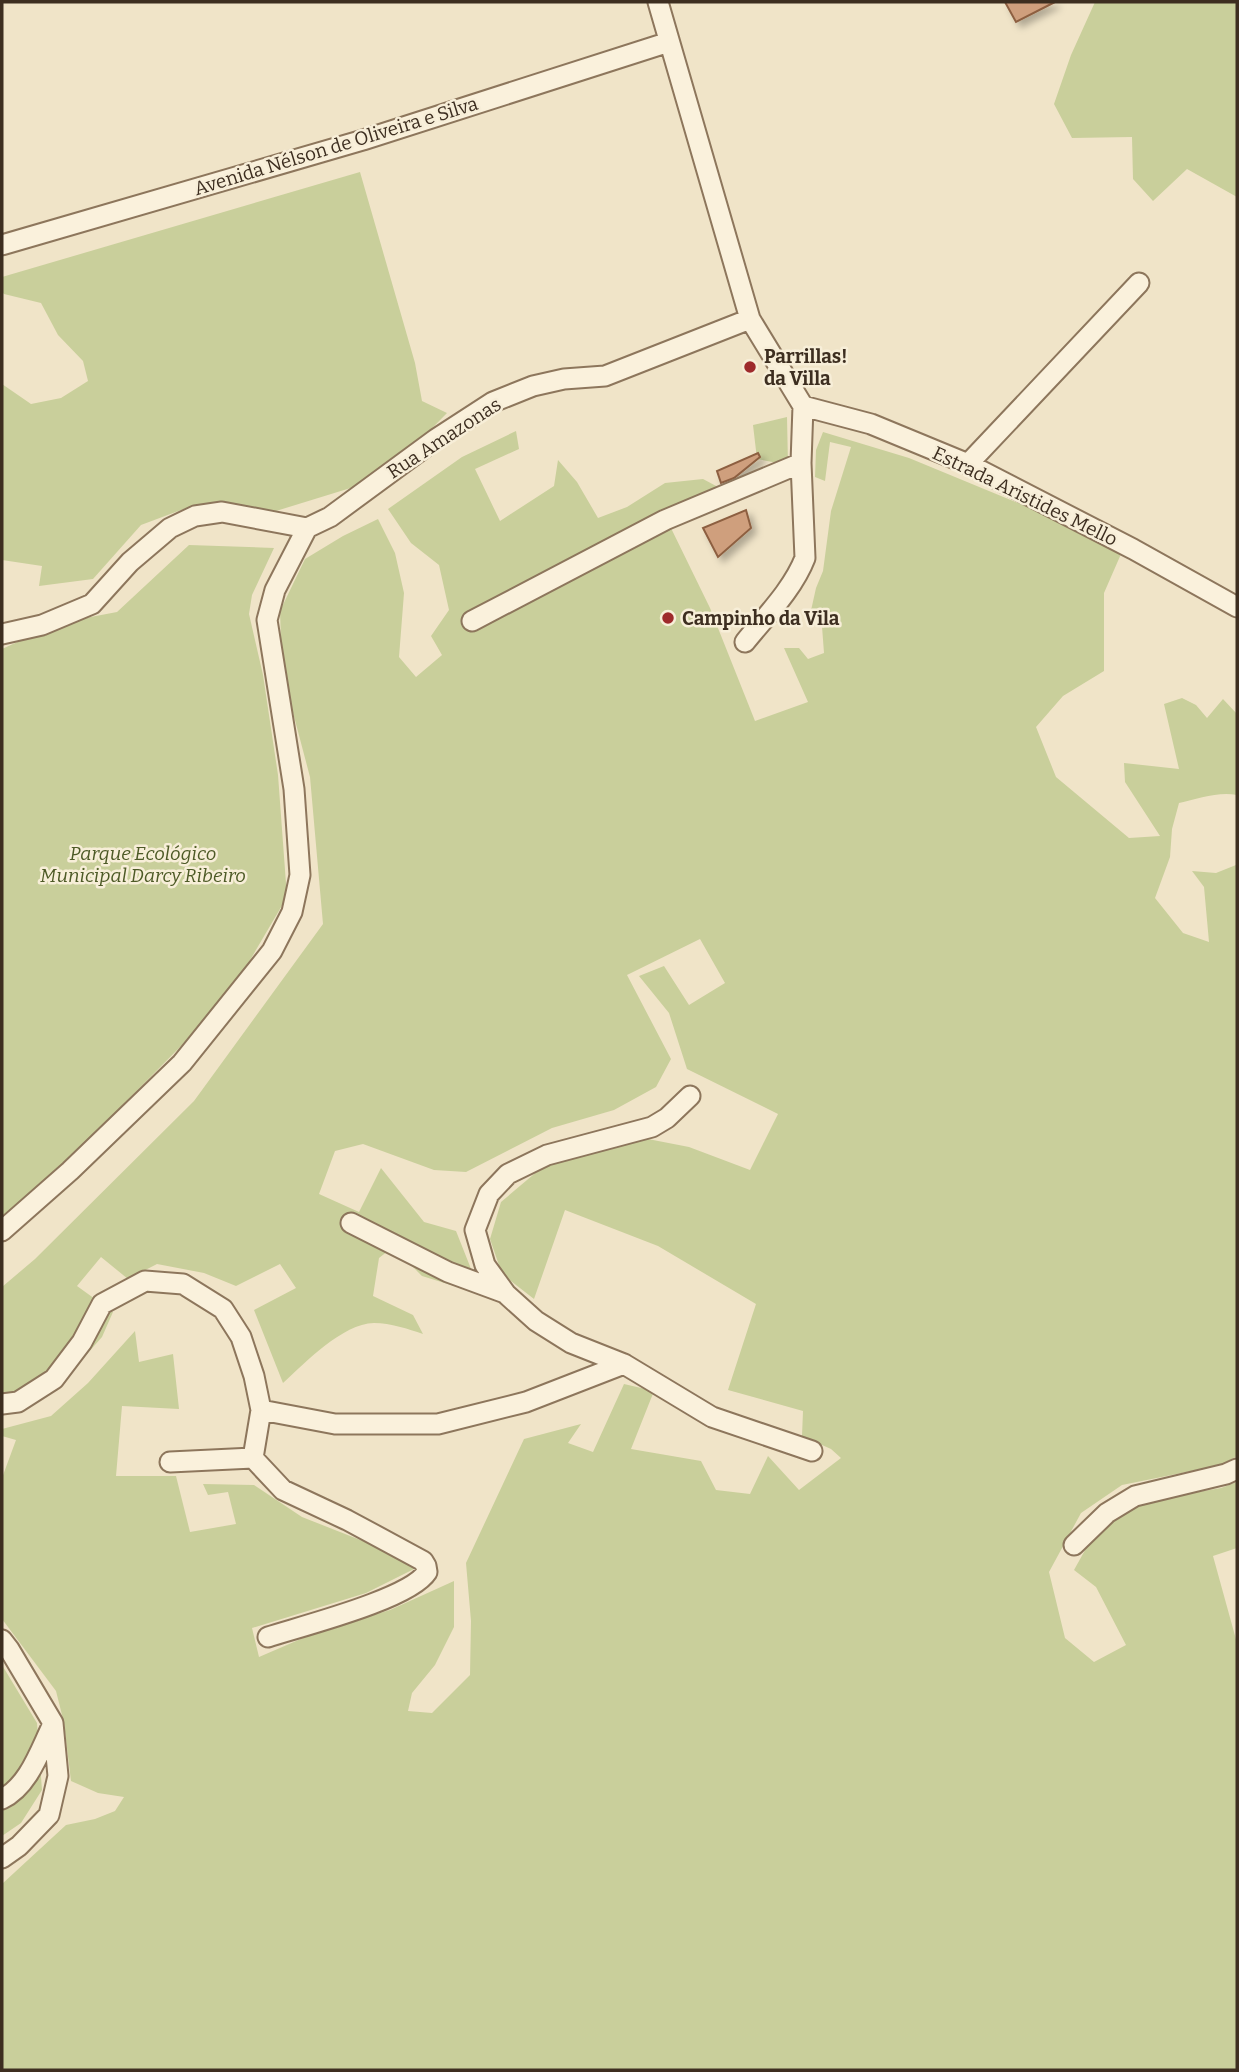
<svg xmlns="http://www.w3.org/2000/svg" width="1239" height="2072" font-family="Bitter,serif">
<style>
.green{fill:#c9cf9b}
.building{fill:#cf9f7d;stroke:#8d5f41;stroke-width:2;filter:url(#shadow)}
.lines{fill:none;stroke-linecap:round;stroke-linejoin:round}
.minor-casing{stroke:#8d765c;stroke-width:23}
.minor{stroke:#faf1dc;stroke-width:19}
.poi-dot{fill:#9e2a2b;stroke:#f7eed8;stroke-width:2.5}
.labels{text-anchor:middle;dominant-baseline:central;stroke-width:5;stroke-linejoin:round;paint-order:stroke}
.street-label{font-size:19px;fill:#3d2e20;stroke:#f7eed8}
.poi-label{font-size:19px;font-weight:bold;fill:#3d2e20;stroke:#f7eed8;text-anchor:start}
.park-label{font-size:19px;font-style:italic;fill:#4d5a26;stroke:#f7eed8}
</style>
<defs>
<filter id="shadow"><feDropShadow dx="5" dy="5" stdDeviation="3.5" flood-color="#0004"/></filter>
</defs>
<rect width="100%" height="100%" fill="#f0e4c8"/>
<!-- green -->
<path class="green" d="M1095 2H1237V197L1187 169 1153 201 1133 179 1132 137 1072 138 1054 104 1071 55Z
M360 172 415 363 422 401 447 413 383 478 276 511 189 507 141 525 93 579 39 586 42 566 2 560V384L31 404 61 398 88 381 83 361 58 335 41 303 4 294 2 292V277Z
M787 417 788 465 757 459 753 425Z
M516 431 519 449 475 469 500 521 554 486 558 460 577 482 598 518 627 507 665 483 703 479 718 487 669 524 710 608 755 721 808 702 784 648H799L808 659 824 653 821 613 810 615 816 588 823 571 831 511 851 447 830 442 825 481 815 477 816 450 823 432 909 458 1079 528 1121 554 1104 593V671L1063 696 1036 727 1056 777 1129 838 1160 836 1125 782 1124 763 1179 769 1164 704 1182 698 1196 705 1207 718 1223 699 1237 714V795C1219 791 1197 799 1179 803L1172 829 1170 857 1155 898 1183 933 1209 942 1204 887 1192 871 1216 873 1236 865 1237 862V1456L1221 1465 1122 1485 1081 1513 1049 1572 1065 1638 1094 1662 1126 1645 1096 1587 1074 1570 1099 1525 1130 1504 1221 1488 1237 1482V1548L1213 1556 1237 1643V2070H2V1884L66 1825 95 1819 115 1811 124 1797 98 1793 71 1781 64 1723 56 1691 2 1619V1478L16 1440 2 1436V1429L51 1416 88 1383 135 1331 139 1362 173 1354 179 1409 122 1406 116 1476H176L190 1532 236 1524 228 1492 208 1495 203 1484 254 1485 302 1517 406 1558 418 1567 366 1593 252 1628 259 1657 317 1632 390 1610 454 1581V1627L435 1665 412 1693 408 1711 432 1713 470 1675 471 1621 466 1563 524 1439 581 1424 568 1443 593 1452 624 1384 654 1391 631 1449 701 1461 716 1490 750 1494 768 1456 799 1490 841 1458 831 1449 802 1436 803 1411 728 1390 756 1304 658 1246 565 1210 534 1299 502 1274 490 1239 501 1202 546 1164 648 1139 689 1147 750 1170 778 1114 687 1069 669 1013 639 976 664 966 689 1005 725 983 700 939 627 975 671 1059 656 1087 614 1110 552 1128 466 1172 434 1170 363 1144 335 1151 319 1194 359 1212 381 1168 424 1222 456 1231 479 1289 451 1285 422 1276 393 1247 379 1258 373 1296 413 1315 423 1334C408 1329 391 1323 374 1323 342 1324 306 1362 283 1383L254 1310 296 1288 280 1264 236 1286 204 1273 157 1264 128 1279 101 1257 77 1286 113 1312 102 1337 71 1372 28 1390 2 1396V1287L35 1259 194 1101 323 924 310 777 282 671 280 611 305 559 343 536 378 519 395 553 404 593 399 657 416 677 442 655 431 636 449 610 439 565 411 543 388 509 462 457Z
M189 545 274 548 252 595 249 614 263 675 278 775 287 897 246 967 183 1044 2 1227V649L59 623 117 612Z
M2 1665 37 1723 42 1790 21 1823 2 1836Z"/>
<!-- building -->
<path class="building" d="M1005 2H1055L1016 22Z
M758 453 760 457 734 478 721 483 717 471Z
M746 510 751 528 718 557 703 528Z"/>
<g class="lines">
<defs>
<path id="minor" d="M658 2 750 319 803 406 801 463 805 558C793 589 766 616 745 642
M2 245 363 140 669 42
M803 406 871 424 968 464 1133 549 1237 607
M968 464 1139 283
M307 528 330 517 436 439 493 402 533 386 564 379 605 376 750 319
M472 621 665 520 801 463
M2 634 42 625 92 604 130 562 170 528 195 516 222 512 307 528
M351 1223 448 1272 505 1293
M2 1231 70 1171 182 1063 272 951 292 912 300 875 294 789 267 620 275 590 307 528
M624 1364 571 1343 536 1321 506 1294 485 1265 475 1230 489 1194 508 1174 547 1155 652 1127 667 1118 690 1096
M2 1404 18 1402 54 1379 82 1342 102 1304 145 1281 183 1284 223 1309 241 1337 254 1376 261 1410 253 1458 170 1462
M261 1410 335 1424H438L526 1402 624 1364 712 1417 812 1451
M253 1458 283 1490 347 1520 423 1561 426 1566 427 1572C410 1599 302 1626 268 1637
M1074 1545 1107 1513 1135 1496 1226 1474 1237 1469
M2 1640 9 1649 53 1723 58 1776 49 1815 19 1846 2 1858
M2 1799C29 1786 40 1750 53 1724"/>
</defs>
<!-- minor casing -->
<use href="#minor" class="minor-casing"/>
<!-- minor -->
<use href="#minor" class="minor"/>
</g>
<!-- markers -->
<g class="poi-dot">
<circle cx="750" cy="367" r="7"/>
<circle cx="668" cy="618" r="7"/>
</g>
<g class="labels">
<!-- street labels -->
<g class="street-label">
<text transform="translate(336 146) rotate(-17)">Avenida Nélson de Oliveira e Silva</text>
<text transform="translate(444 438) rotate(-33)">Rua Amazonas</text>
<text transform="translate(1025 496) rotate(26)">Estrada Aristides Mello</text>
</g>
<!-- poi labels -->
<g class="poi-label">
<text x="764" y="356">Parrillas!<tspan x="764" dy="22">da Villa</tspan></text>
<text x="682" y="618">Campinho da Vila</text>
</g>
<!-- park labels -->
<g class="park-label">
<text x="143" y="853">Parque Ecológico<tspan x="143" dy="22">Municipal Darcy Ribeiro</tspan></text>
</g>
</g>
<!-- border -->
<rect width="1239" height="2072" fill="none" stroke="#3d2e20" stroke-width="7"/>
</svg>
